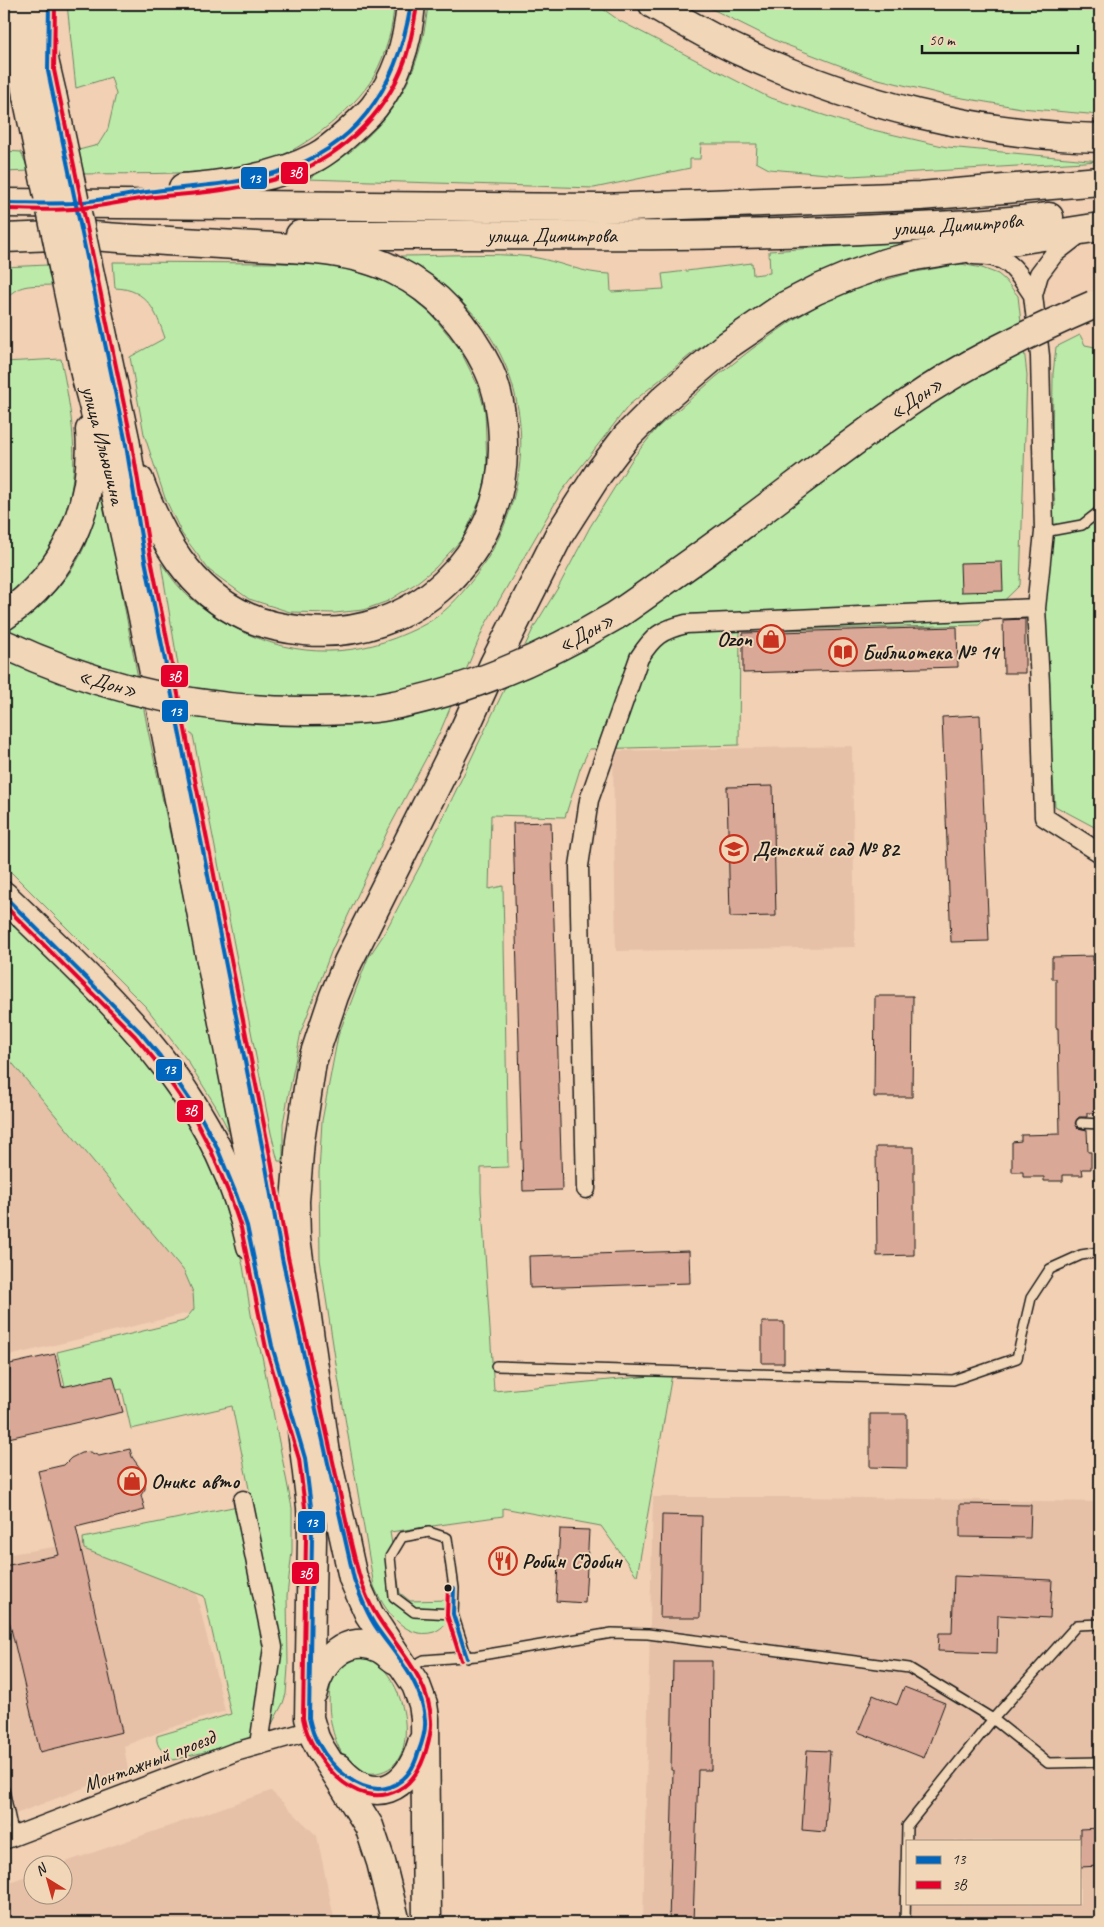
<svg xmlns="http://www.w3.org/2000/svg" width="1104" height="1927" font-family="Caveat,sans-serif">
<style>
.built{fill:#e6c1a8;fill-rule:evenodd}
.green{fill:#bceba9;stroke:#6c8462}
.building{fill:#daa896;stroke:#1c1c1c}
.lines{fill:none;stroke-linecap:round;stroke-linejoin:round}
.service-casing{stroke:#1c1c1c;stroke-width:12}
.minor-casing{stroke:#1c1c1c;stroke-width:21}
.trunk-casing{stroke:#1c1c1c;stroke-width:31}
.service{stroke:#f1d6b8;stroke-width:9}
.minor{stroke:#f1d6b8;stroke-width:18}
.trunk{stroke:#f1d6b8;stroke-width:28}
.trunk-bridge-casing{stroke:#1c1c1c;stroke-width:31;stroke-linecap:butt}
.motorway-bridge-casing{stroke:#1c1c1c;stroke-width:31;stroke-linecap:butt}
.trunk-bridge{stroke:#f1d6b8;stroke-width:28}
.motorway-bridge{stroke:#f1d6b8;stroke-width:28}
.bus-1-casing{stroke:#f1d6b8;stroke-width:8}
.bus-2-casing{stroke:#f1d6b8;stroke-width:8}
.bus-1{stroke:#0065bd;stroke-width:4}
.bus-2{stroke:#e4002b;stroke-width:4}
.bus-dot{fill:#1c1c1c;stroke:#f1d6b8;stroke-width:2}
.labels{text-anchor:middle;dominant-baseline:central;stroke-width:4;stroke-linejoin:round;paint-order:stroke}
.street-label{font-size:21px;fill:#1c1c1c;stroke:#f1d6b8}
.poi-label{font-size:21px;font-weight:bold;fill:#1c1c1c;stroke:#f1d6b8;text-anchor:start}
.line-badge{stroke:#f1d6b8;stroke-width:2}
.badge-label{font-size:14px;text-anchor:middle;font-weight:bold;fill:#fff}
</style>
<rect width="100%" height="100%" fill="#f1d0b4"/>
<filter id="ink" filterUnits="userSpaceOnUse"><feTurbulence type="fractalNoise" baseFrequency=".02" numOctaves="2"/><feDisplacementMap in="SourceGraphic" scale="10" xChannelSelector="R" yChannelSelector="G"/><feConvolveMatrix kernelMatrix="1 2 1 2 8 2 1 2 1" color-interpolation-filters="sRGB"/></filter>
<g filter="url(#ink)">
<!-- built -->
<path class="built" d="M852 746 855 947 616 951 613 751Z
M4 1053 186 1270 196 1292 197 1311 4 1357Z
M653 1497H803L1100 1502V1923H643ZM908 1841H1080V1903H908Z
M174 1528 183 1539 225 1711 170 1728 124 1746 128 1771 5 1818 4 1555Z
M271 1791 317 1836 335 1923H4V1884L32 1874V1894H62V1864H60Z"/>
<!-- green -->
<path class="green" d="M67 4H394C393 29 386 53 374 76 354 111 295 157 255 165 198 176 138 173 81 174L75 151 98 145 108 129 116 94 111 77 76 88Z
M428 4H596L620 21 768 97 860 127 947 147 1100 161 851 176 769 169 756 162 757 144H701L700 159H690V168L594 188 308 179C381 139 420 88 428 4Z
M702 4H1100V115L1021 108 945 95 870 77 779 42Z
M4 151 21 152 29 171 4 172Z
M902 242 903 246 852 260 804 280 753 311 695 351 629 405 562 491 485 625 440 732 388 830 331 952 301 1032 283 1123V1161H278L271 1133 193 735 177 727 179 671 161 563C168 572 174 582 182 590 193 602 207 611 221 620 275 653 335 661 395 638 412 631 429 624 444 611 456 601 467 587 477 574 529 503 538 405 486 330 465 299 435 280 402 262L401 256C444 256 489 252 532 257 558 261 583 274 610 274L611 292 664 289 662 274 752 263 753 275 770 273 769 251Z
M113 262 278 263 328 265 374 275 395 284 432 315 459 348 478 386 485 411 487 467 483 493 463 538 435 568 415 584 388 601 363 610 335 613 290 612 249 599 209 570 182 534 165 498 144 434 130 357 165 338C156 312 148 289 115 288Z
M961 264 982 268 998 274 1005 280 1018 296 1027 375 1020 585 979 625 740 631 739 745 589 749 580 769 565 817 491 815 489 889 503 886 508 1167 481 1168V1192L494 1391 672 1374 637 1576 601 1526 503 1508V1516L390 1532 400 1593 410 1601 449 1600C449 1606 449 1613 448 1619 446 1625 439 1630 434 1632 405 1641 383 1608 374 1586L338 1377 320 1259 319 1173 322 1121 338 1036 368 958 384 934 420 866 534 627 559 586 590 527 633 458 657 428 716 377 752 349 793 320 817 306 847 291 910 273Z
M47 265 52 285C30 286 18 283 4 301V267Z
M1080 335 1085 345 1100 348V830L1055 806 1042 624 1051 508 1055 506 1052 462 1053 374 1056 347Z
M61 359C74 427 87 492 46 554 34 572 21 586 4 598V362Z
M101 491 112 541 148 731 237 1147 217 1108 187 1060 146 1007 4 865V631C32 616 59 591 76 563 89 542 95 515 101 491Z
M4 916 100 1010 133 1046 169 1095 191 1131 216 1179 230 1220 243 1266 252 1320 262 1356 292 1508V1551L287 1596 288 1667 286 1694 283 1703 272 1724 251 1740 173 1760C165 1753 155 1747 157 1736L231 1714 204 1596 84 1549 83 1538 252 1503 232 1406 131 1429 122 1389 68 1400 57 1352 184 1321 194 1309 193 1292 184 1271 4 1053Z
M353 1657C358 1657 364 1657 368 1658 404 1671 424 1760 381 1772 337 1784 321 1708 333 1678 337 1668 345 1662 353 1657Z"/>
<!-- building -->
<path class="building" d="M1002 562 1003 591 961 592 960 563Z
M1025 619V673H1004L1003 620Z
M957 627 958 667 743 673V633Z
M980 715 989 941 951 942 942 717Z
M773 786 776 916 730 917 727 787Z
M551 822 562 1190 523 1191 513 823Z
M1093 956V964H1098V984H1100V1004H1099L1100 1103H1096V1113H1087V1117H1079L1075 1123 1078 1128 1087 1130 1088 1152H1091V1169H1082L1083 1175H1063V1181H1044V1177H1023V1172H1012V1142L1021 1141V1135L1060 1134 1058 1028H1056V979H1052V957Z
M875 996H913L912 1097H874Z
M876 1147H914V1255L877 1256Z
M689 1251 690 1283 530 1288 529 1256Z
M762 1322H784V1363H762Z
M55 1354 62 1387 113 1376 123 1412 4 1439 10 1364Z
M870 1414H907V1468L870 1467Z
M130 1449 132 1457 145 1475V1489L141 1495 145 1510 76 1527 122 1732 40 1752 6 1607H4V1566L59 1555 38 1471 64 1465 71 1458 81 1453 90 1452 99 1456Z
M960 1504 1031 1505 1030 1538 960 1537Z
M662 1515 702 1516 700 1618H660Z
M560 1529 589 1530 585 1603 556 1601Z
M954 1576 1052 1580 1050 1618 998 1615 997 1653 938 1651 939 1633H952Z
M673 1661H712L711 1770H698L693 1923H669L673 1770H671Z
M904 1687 945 1703 924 1758 858 1732 873 1695 897 1705Z
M807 1750 830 1751 825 1832 802 1830Z
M1100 1828V1866L1080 1867V1829Z"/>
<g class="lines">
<defs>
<path id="service" d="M1044 532 1082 525 1100 511
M1081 1123 1100 1124
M496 1366 953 1380 1017 1358 1031 1298 1050 1269 1081 1255 1100 1252
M453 1614 414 1612 394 1597 390 1557 402 1537 429 1532 447 1538 454 1588 453 1614 467 1658
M409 1668 424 1660 476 1656 612 1633 648 1634 909 1668 993 1719 1048 1763 1100 1762
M4 1790 14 1836
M905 1923 907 1826 993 1719 1077 1625 1100 1624"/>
<path id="minor" d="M1081 233 1054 254 1039 274 1033 295 1040 356 1044 532 1036 608 1040 683 1044 817 1100 853
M973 255C1009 255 1014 267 1033 295
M586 1189 579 866 589 800 639 658C653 636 661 630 686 624L1036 608
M243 1500 273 1647 259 1745
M4 1840 235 1752 312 1730"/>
<g id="trunk">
<path d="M12 4 27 96"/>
<path d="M31 4 52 94"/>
<path d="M653 4C683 21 712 39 744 53 855 104 977 135 1100 138"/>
<path d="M183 188C228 184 276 178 316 157 329 150 340 140 350 131 358 123 367 116 374 107 397 78 408 40 411 4"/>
<path d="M4 203 602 208 920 196 1100 181"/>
<path d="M78 235C131 239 183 242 236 245 287 248 349 247 396 271 437 291 468 327 488 368 500 393 503 420 503 447 504 555 413 641 305 631 286 629 265 625 247 617 188 590 161 538 139 480"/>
<path id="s1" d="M300 235C493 234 686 239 879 229 936 226 993 224 1049 217"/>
<path d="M4 238 80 235"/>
<path id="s2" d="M78 338 85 374 113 481 142 612 250 1159 295 1371 311 1507 312 1538 309 1718 315 1738 320 1748 369 1826 381 1862 396 1923"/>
<path d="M104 341 125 439 136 507"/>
<path d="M4 616C66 574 96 504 90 430"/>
<path d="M4 896C111 1000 218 1092 251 1246"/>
<path d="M322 1436 353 1578 369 1614 416 1685 423 1704 425 1718 427 1923"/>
<path d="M326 1454 296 1238 295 1201 300 1141 312 1062 334 996 348 962 465 728 494 664 559 535 598 474 627 436 664 399 725 347 785 306 816 290 849 276 885 263 915 256 1100 227"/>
<path d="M313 1692C319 1662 348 1631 381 1649 386 1652 391 1657 396 1660"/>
<path d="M338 1768C373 1808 409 1790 422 1743"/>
</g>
</defs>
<!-- service casing -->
<use href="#service" class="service-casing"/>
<!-- minor casing -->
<use href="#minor" class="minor-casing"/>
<!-- trunk casing -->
<use href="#trunk" class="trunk-casing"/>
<!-- service -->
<use href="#service" class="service"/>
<!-- minor -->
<use href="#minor" class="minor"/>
<!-- trunk -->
<use href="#trunk" class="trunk"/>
<defs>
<path id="trunk-bridge" d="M52 94 104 341
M27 96 78 338"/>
<g id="motorway-bridge">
<path id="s3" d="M4 644C98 688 200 711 304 711 330 711 357 711 383 707 464 693 544 658 615 616 632 605 648 593 665 581 747 525 824 461 905 405 964 364 1028 333 1093 305"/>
</g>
</defs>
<!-- trunk-bridge casing -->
<use href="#trunk-bridge" class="trunk-bridge-casing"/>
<!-- motorway-bridge casing -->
<use href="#motorway-bridge" class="motorway-bridge-casing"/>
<!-- trunk-bridge -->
<use href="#trunk-bridge" class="trunk-bridge"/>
<!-- motorway-bridge -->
<use href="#motorway-bridge" class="motorway-bridge"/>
<defs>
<path id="bus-1" d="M4 203C27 203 50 204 72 203 100 201 127 194 155 191 196 186 239 184 278 172 360 147 398 84 411 4
M4 896 140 1032 159 1055 198 1112 216 1145 236 1194 247 1226 272 1346 305 1458 311 1507 312 1538 309 1718C311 1727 313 1735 318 1743 331 1767 361 1797 390 1787 405 1781 414 1768 418 1753 422 1743 426 1731 425 1720 423 1683 396 1656 376 1627 366 1612 360 1596 354 1579L282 1258 265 1161 144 555 125 439 48 71 49 4
M454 1588 453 1614 467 1658"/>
<path id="bus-2" d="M4 209C27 209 50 211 72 209 100 207 128 200 155 197 197 193 239 190 279 178 336 162 385 117 405 60 411 42 414 24 417 5
M4 905 135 1036 154 1059 193 1115 210 1148 230 1196 241 1228 266 1348 299 1459 305 1507 306 1538 303 1718C310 1756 354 1813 398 1790 412 1783 420 1769 425 1754 428 1743 432 1732 431 1721 430 1677 394 1646 374 1611 361 1589 356 1563 350 1539L288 1257 271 1160 150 554 131 438 54 70 55 4
M448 1588 447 1615 461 1660"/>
</defs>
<!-- bus-1 casing -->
<use href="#bus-1" class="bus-1-casing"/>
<!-- bus-2 casing -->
<use href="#bus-2" class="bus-2-casing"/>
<!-- bus-1 -->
<use href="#bus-1" class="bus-1"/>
<!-- bus-2 -->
<use href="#bus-2" class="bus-2"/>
</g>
</g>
<!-- icons -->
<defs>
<symbol id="shop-ring" viewBox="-11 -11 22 22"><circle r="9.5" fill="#f1d6b8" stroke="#c8321e" stroke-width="1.5"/><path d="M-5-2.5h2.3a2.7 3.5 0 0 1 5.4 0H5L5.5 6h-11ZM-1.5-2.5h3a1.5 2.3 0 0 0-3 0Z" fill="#c8321e"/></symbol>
<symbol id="library-ring" viewBox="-11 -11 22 22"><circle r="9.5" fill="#f1d6b8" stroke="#c8321e" stroke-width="1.5"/><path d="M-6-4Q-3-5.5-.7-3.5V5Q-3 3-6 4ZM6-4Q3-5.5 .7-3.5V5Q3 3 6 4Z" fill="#c8321e"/></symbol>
<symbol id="school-ring" viewBox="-11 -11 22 22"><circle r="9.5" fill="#f1d6b8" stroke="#c8321e" stroke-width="1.5"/><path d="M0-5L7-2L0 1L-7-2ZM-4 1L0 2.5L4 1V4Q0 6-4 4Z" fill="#c8321e"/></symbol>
<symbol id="restaurant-ring" viewBox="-11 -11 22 22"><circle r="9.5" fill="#f1d6b8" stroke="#c8321e" stroke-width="1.5"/><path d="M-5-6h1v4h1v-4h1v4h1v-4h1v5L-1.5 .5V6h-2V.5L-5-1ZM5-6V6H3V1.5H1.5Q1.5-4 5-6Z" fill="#c8321e"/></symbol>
</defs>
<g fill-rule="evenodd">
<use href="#shop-ring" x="755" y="623" width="32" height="32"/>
<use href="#library-ring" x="827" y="636" width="32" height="32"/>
<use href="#school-ring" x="718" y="833" width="32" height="32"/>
<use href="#shop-ring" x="116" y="1465" width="32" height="32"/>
<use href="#restaurant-ring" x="487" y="1545" width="32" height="32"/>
</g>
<!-- markers -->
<circle class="bus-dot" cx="448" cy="1588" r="4.5"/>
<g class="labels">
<!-- street labels -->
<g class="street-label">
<text stroke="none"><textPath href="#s1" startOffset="658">улица Димитрова</textPath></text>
<text stroke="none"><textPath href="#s1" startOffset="252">улица Димитрова</textPath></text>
<text stroke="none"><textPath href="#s3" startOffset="1011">«Дон»</textPath></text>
<text stroke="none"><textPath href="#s2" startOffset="110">улица Ильюшина</textPath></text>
<text stroke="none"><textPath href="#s3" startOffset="606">«Дон»</textPath></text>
<text stroke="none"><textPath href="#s3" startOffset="111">«Дон»</textPath></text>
<text transform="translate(149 1761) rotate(-21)">Монтажный проезд</text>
</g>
<!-- poi labels -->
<g class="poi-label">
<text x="752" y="639" text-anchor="end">Ozon</text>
<text x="862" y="652">Библиотека № 14</text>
<text x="753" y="849">Детский сад № 82</text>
<text x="151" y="1481">Оникс авто</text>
<text x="522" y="1561">Робин Сдобин</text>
</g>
</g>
<g class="line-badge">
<rect x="280" y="161" width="29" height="24" rx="5" fill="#e4002b"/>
<rect x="240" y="166" width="28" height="24" rx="5" fill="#0065bd"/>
<rect x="160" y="664" width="29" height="24" rx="5" fill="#e4002b"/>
<rect x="161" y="699" width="28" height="24" rx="5" fill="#0065bd"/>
<rect x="155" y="1058" width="28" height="24" rx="5" fill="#0065bd"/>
<rect x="176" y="1099" width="28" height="24" rx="5" fill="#e4002b"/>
<rect x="297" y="1510" width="29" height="24" rx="5" fill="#0065bd"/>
<rect x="291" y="1561" width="29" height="24" rx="5" fill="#e4002b"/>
</g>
<g class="badge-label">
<text x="295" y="177">3В</text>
<text x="254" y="183">13</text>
<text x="174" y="681">3В</text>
<text x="175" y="716">13</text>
<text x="169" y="1074">13</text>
<text x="190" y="1115">3В</text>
<text x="311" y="1527">13</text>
<text x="305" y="1578">3В</text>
</g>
<!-- margin -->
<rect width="1104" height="1927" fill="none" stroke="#f1d6b8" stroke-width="20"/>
<rect x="10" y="10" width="1084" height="1907" fill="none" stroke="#1c1c1c" stroke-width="2" filter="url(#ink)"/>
<!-- legend -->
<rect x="906" y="1840" width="175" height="65" fill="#f1d6b8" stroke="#9c8c7a"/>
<rect x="916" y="1856" width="25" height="8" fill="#0065bd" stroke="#9c8c7a"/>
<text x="952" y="1864" font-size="15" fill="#1c1c1c">13</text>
<rect x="916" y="1881" width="25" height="8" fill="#e4002b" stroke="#9c8c7a"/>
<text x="952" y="1890" font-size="15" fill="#1c1c1c">3В</text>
<!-- north arrow -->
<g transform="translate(48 1880) rotate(323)"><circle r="24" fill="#f1d6b8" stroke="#9c8c7a"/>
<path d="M0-4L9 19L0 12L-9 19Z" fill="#c8321e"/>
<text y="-8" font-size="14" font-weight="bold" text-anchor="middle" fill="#1c1c1c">N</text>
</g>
<!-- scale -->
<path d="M922 45v8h156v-8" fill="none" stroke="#1c1c1c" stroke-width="2.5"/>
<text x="929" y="45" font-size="15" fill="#1c1c1c" stroke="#f1d6b8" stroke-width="4" paint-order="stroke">50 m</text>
</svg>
